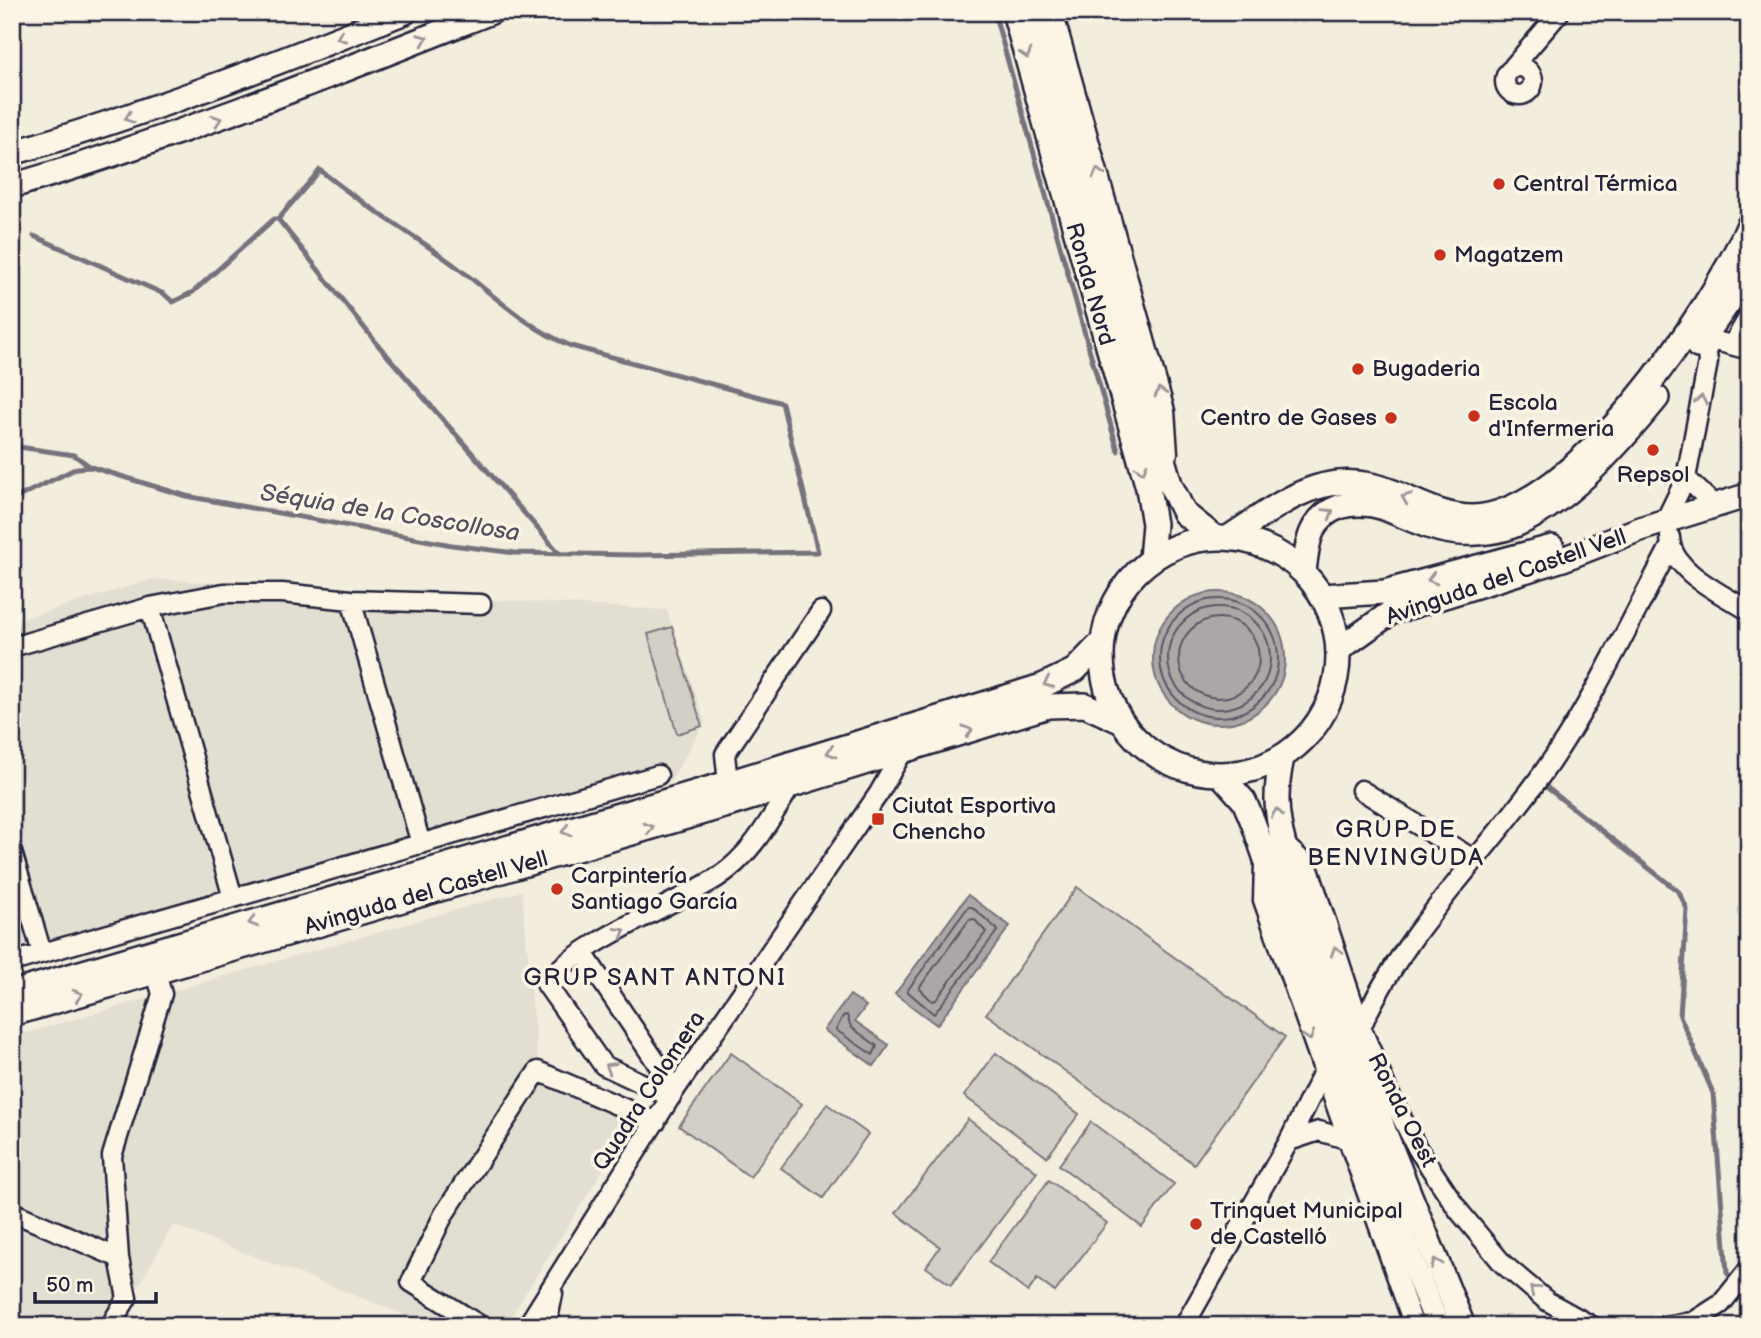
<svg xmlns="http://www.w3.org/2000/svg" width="1761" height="1338" font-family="'Balsamiq Sans',sans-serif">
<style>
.built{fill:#e3ded2}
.green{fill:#d4cfc6;stroke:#7b7880;stroke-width:2}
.water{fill:#aca7a6;stroke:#75727b;stroke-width:2}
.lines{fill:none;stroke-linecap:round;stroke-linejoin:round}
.shore{stroke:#595766;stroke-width:2}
.stream{stroke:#75727b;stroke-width:5}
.minor-casing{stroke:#22223b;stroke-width:23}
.major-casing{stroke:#22223b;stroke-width:28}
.minor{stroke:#fcf5e5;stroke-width:18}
.major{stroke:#fcf5e5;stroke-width:23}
.oneway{stroke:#9a9698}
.poi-dot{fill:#c8321e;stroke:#fcf5e5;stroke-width:2.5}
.labels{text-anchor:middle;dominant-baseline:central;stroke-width:7;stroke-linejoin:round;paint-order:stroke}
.poi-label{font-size:23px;fill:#22223b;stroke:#fcf5e5;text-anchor:start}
.street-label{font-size:23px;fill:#22223b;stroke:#fcf5e5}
.water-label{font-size:24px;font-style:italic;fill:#525160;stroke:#fcf5e5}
.neighbourhood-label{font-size:24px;letter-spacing:2px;fill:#22223b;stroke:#fcf5e5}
</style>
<rect width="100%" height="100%" fill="#f3edde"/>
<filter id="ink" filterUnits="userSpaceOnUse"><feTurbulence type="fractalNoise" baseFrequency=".0143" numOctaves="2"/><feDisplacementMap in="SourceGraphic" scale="14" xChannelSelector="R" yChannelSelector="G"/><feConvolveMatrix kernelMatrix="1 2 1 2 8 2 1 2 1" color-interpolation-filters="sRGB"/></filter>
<g filter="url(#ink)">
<!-- built -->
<path class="built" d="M153 579 667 610 705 722 670 782 12 974V622Z
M522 891 538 1064 637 1116 505 1326H434L173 1225 116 1326H12V1037Z"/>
<!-- green -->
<path class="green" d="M672 627 702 726 677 734 648 634Z
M1077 887 1285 1037 1194 1164 986 1014Z
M731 1053 802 1104 750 1177 679 1126Z
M996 1053 1079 1114 1047 1157 964 1096Z
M827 1104 868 1134 823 1198 781 1168Z
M968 1119 1037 1172 951 1285 926 1267 940 1247 896 1213Z
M1091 1122 1174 1184 1142 1227 1059 1165Z
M1049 1180 1107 1223 1055 1292 1037 1279 1028 1292 988 1262Z"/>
<!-- water -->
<path class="water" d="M1153 658a66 66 0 1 1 132 0a66 66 0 1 1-132 0Z
M968 895 1010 926 937 1025 895 994Z
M850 995 866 1006 855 1021 889 1045 874 1066 824 1030Z"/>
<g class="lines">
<!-- shore -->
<path class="shore" d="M1160 658a59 59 0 1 1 118 0a59 59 0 1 1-118 0Z
M1168 658a51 51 0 1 1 102 0a51 51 0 1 1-102 0Z
M1179 658a40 40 0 1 1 80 0a40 40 0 1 1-80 0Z
M968 907H972L998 930 934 1014 907 991Z
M974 919 986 932 936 1000 932 1001 919 988 969 920Z
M847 1015 851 1027 877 1046 873 1055 836 1030 843 1016Z"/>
<!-- stream -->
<path class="stream" d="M994 12 1118 451
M278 219 378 345 559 553
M12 446 74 455 91 467
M12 500 77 468 91 467 186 496 452 545 515 553 638 555 818 552 782 403 571 346C522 326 486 287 443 257 402 227 359 203 320 170L278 219H274L193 292 173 302 164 294 34 236
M1540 782 1679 892 1687 909 1680 1016 1713 1093 1727 1273 1749 1295"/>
<defs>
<path id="minor" d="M1053 12 1165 411 1168 453
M1505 81a14 14 0 1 1 28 0a14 14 0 1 1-28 0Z
M1513 67 1560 12
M1733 344 1749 316
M1686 478 1713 504
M1665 521 1686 478 1708 362 1705 338 1749 350
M1670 537C1671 572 1723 594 1749 611
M351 600 421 844
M150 607 233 898
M12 647 150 607 224 593H282L351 600 481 604
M728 783 725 754 821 611
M1361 790 1473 859
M1285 845 1308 866 1361 1027 1388 1091 1417 1148 1459 1211 1503 1264 1547 1301 1592 1326
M12 852 42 953
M1264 863 1263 900 1414 1326
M583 953 675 1090
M12 962 658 775
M1361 1027C1404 931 1480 861 1540 777 1592 705 1629 623 1671 545
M671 1097 603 1065 546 984C568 948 678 903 718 877 752 855 770 819 791 786
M1289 1141 1319 1131 1346 1139
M12 1212 119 1258
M1693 1322 1721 1304 1749 1269
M110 1326 127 1298 119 1258 112 1156 162 994 156 973
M481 1326 411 1282 444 1214 538 1071 656 1122
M527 1326 675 1090 879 793 903 751
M551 1326 549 1314 553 1294
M1184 1326 1289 1141 1322 1074
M1664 1326 1693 1322 1697 1326"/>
<path id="major" d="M1014 12 1148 488 1154 524 1151 559
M1037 12 1170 484 1184 513 1214 537
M12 153C146 114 275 64 405 12
M12 186C176 138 332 75 491 12
M1698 346 1731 299 1749 264
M1228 538C1282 503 1325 464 1393 492 1419 503 1444 517 1473 517 1574 514 1711 310 1749 225
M1102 656a118 118 0 1 1 236 0a118 118 0 1 1-236 0Z
M1304 572C1307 544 1309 518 1339 507 1351 503 1368 503 1381 507 1401 514 1420 525 1441 530 1461 535 1485 534 1504 529 1561 512 1621 442 1657 398
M1322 596 1384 592 1552 547
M1338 650 1390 613 1563 559 1640 529 1749 495
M1282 758C1275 790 1275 812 1284 845L1384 1131 1463 1326
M1221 775 1244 801 1253 822 1363 1140 1438 1326
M12 993 728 783 1042 686 1075 670 1101 643
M12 1014 731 804 1048 706 1085 705 1120 721"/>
</defs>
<!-- minor casing -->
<use href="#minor" class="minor-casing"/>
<!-- major casing -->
<use href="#major" class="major-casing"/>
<!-- minor -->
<use href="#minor" class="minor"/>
<!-- major -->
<use href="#major" class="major"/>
</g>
<!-- one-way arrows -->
<defs><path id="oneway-chevron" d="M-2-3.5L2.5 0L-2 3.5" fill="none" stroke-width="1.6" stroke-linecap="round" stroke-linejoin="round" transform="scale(1.75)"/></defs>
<g class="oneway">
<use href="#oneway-chevron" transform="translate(341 37) rotate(158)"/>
<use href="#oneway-chevron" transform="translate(423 39) rotate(-22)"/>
<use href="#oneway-chevron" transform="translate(1026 54) rotate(74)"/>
<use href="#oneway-chevron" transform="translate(129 118) rotate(160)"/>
<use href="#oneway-chevron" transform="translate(217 120) rotate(-19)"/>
<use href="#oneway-chevron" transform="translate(1098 173) rotate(-106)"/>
<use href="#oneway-chevron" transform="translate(1160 392) rotate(-106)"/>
<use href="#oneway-chevron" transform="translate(1701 400) rotate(-79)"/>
<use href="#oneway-chevron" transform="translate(1142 469) rotate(74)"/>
<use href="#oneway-chevron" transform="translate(1406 498) rotate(-157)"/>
<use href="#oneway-chevron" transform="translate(1329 513) rotate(-31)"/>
<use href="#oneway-chevron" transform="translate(1432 579) rotate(165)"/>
<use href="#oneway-chevron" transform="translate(1048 683) rotate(156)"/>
<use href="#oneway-chevron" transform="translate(968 731) rotate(-17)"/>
<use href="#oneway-chevron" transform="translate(831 752) rotate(163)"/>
<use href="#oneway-chevron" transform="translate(1277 813) rotate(-98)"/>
<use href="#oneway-chevron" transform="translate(649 828) rotate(-16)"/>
<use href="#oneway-chevron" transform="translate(566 831) rotate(164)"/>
<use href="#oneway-chevron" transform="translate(253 922) rotate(164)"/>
<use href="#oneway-chevron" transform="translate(621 932) rotate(-29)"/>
<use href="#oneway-chevron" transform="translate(1336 951) rotate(-108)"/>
<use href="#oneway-chevron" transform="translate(78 995) rotate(-16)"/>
<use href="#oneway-chevron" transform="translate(1309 1036) rotate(71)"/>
<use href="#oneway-chevron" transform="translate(610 1067) rotate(-149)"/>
<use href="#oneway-chevron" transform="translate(1436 1263) rotate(-111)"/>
<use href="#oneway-chevron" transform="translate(1534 1290) rotate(-140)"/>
</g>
</g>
<!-- markers -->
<g class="poi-dot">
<circle cx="1499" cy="184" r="7"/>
<circle cx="1440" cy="255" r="7"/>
<circle cx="1358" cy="369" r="7"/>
<circle cx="1474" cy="416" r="7"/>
<circle cx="1391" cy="418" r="7"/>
<circle cx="1653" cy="450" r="7"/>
<rect x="871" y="812" width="14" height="14" rx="3.5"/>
<circle cx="557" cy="889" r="7"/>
<circle cx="1196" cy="1224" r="7"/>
</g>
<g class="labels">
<!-- poi labels -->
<g class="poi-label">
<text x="1513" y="184">Central Térmica</text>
<text x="1454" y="255">Magatzem</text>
<text x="1372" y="369">Bugaderia</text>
<text x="1488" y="403">Escola<tspan x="1488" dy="26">d'Infermeria</tspan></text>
<text x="1377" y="418" text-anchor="end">Centro de Gases</text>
<text x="1653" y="475" text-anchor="middle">Repsol</text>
<text x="892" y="806">Ciutat Esportiva<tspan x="892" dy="26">Chencho</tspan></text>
<text x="571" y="876">Carpintería<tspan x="571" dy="26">Santiago García</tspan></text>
<text x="1210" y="1211">Trinquet Municipal<tspan x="1210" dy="26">de Castelló</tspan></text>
</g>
<!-- street labels -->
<g class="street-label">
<text transform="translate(1090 284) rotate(74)">Ronda Nord</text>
<text transform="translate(1506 577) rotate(-19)">Avinguda del Castell Vell</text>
<text transform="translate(426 893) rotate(-16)">Avinguda del Castell Vell</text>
<text transform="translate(649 1091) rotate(-57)">Quadra Colomera</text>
<text transform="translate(1402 1110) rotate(63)">Ronda Oest</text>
</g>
<!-- water labels -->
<g class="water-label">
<text transform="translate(390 513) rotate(9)">Séquia de la Coscollosa</text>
</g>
<!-- neighbourhood labels -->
<g class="neighbourhood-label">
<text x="1396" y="829">GRUP DE<tspan x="1396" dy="28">BENVINGUDA</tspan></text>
<text x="655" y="977">GRUP SANT ANTONI</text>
</g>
</g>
<!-- margin -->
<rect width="1761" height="1338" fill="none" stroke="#fcf5e5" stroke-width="42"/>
<rect x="21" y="21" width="1719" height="1296" fill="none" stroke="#22223b" stroke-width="2.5" filter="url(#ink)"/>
<!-- scale -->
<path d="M35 1292v10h121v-10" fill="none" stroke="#22223b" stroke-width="3.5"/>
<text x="46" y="1292" font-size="21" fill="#22223b" stroke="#fcf5e5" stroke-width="5" paint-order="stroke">50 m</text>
</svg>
